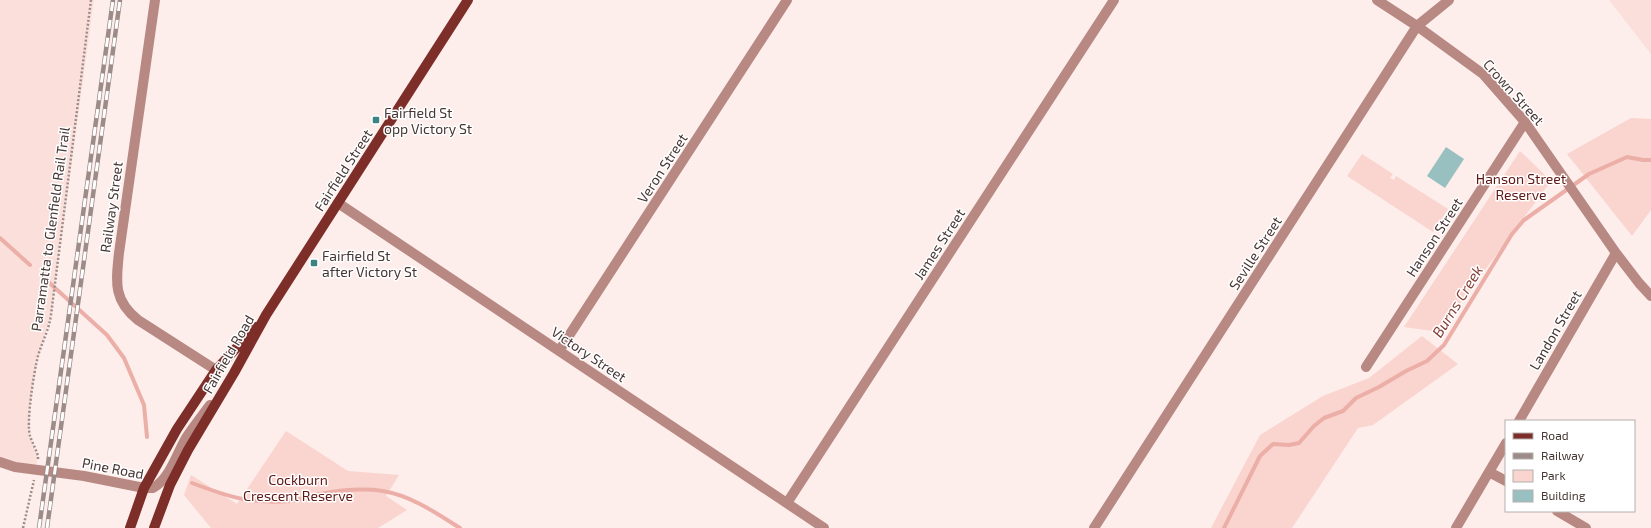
<svg xmlns="http://www.w3.org/2000/svg" width="1651" height="528" font-family="'Exo 2',sans-serif">
<style>
.built{fill:#fbdfdb}
.green{fill:#fad4cf}
.lines{fill:none;stroke-linecap:round;stroke-linejoin:round}
.stream{stroke:#ebafa7;stroke-width:4}
.building{fill:#99c0c0}
.path{stroke:#9c8d8b;stroke-width:2.5;stroke-dasharray:2 2;stroke-linecap:butt}
.minor{stroke:#b88882;stroke-width:10}
.major{stroke:#7e2e28;stroke-width:10}
.rail-casing{stroke:#9b8b89;stroke-width:4.5}
.rail{stroke:#fff;stroke-width:3;stroke-dasharray:9;stroke-linecap:butt}
.poi-dot{fill:#3c8484;stroke:#fff;stroke-width:1.5}
.labels{text-anchor:middle;dominant-baseline:central;stroke-width:3;stroke-linejoin:round;paint-order:stroke}
.street-label{font-size:14px;fill:#463735;stroke:#fff}
.poi-label{font-size:14px;fill:#463735;stroke:#fff;text-anchor:start}
.park-label{font-size:14px;fill:#5e1815;stroke:#fff}
.water-label{font-size:15px;font-style:italic;fill:#873e37;stroke:#fff}
</style>
<rect width="100%" height="100%" fill="#fdedeb"/>
<!-- built -->
<path class="built" d="M0 0H94L51 315 38 357 30 407 29 427 30 436 38 456 35 470 0 462Z
M1609 0H1651V54Z"/>
<!-- green -->
<path class="green" d="M1631 118 1651 119V210L1632 236 1567 154Z
M1520 151 1551 181 1439 332 1404 327Z
M1362 154 1393 174 1390 178 1394 180 1396 176 1448 209 1433 232 1347 176Z
M1422 336 1458 364 1373 425 1358 428 1292 528H1211L1260 435 1323 396 1369 378Z
M286 431 348 471 399 475 386 496 407 510 378 528H211L184 495 191 475 237 504Z"/>
<g class="lines">
<!-- stream -->
<path class="stream" d="M0 238 30 265
M44 278 107 335 124 358 144 405 147 437
M192 483C229 497 250 504 290 501 300 500 310 496 320 494 341 490 362 488 383 491 412 496 436 513 460 528
M1224 528 1260 456 1273 444 1289 445 1299 443 1314 426 1324 418 1343 411 1356 398 1379 387 1406 371 1427 361 1444 345 1512 234 1524 220 1589 174 1627 157 1643 160H1651"/>
</g>
<!-- building -->
<path class="building" d="M1446 147 1464 159 1445 188 1427 176Z"/>
<g class="lines">
<!-- path -->
<path class="path" d="M38 459V456C36 449 32 442 30 436 26 422 34 371 38 356 42 342 49 330 51 315L91 0
M23 528 34 480"/>
<!-- minor -->
<path class="minor" d="M155 0 119 253C116 282 113 300 138 320L216 370
M1377 0 1417 26 1483 74 1525 122 1616 253 1639 283 1651 296
M338 203 824 528
M559 351 787 0
M1366 367 1525 122
M1519 421 1616 253
M0 462 15 467 84 476 144 488H153C170 478 176 455 186 438 193 427 202 416 210 405
M1489 472 1506 481
M787 503 1114 0
M1557 511 1586 528
M1094 528 1417 26 1449 0
M1456 528 1506 443"/>
<!-- major -->
<path class="major" d="M130 528 144 488 177 429 216 370 256 327
M154 528 170 485 188 450 234 373 266 315 468 0"/>
<defs>
<path id="rail" d="M39 528 113 0
M47 528 120 0"/>
</defs>
<!-- rail casing -->
<use href="#rail" class="rail-casing"/>
<!-- rail -->
<use href="#rail" class="rail"/>
</g>
<!-- markers -->
<g class="poi-dot">
<rect x="372" y="116" width="8" height="8" rx="2"/>
<rect x="310" y="259" width="8" height="8" rx="2"/>
</g>
<g class="labels">
<!-- street labels -->
<g class="street-label">
<text transform="translate(1514 92) rotate(48)">Crown Street</text>
<text transform="translate(662 168) rotate(-57)">Veron Street</text>
<text transform="translate(343 170) rotate(-57)">Fairfield Street</text>
<text transform="translate(111 207) rotate(-82)">Railway Street</text>
<text transform="translate(50 229) rotate(-82)">Parramatta to Glenfield Rail Trail</text>
<text transform="translate(1434 237) rotate(-57)">Hanson Street</text>
<text transform="translate(939 244) rotate(-57)">James Street</text>
<text transform="translate(1255 253) rotate(-57)">Seville Street</text>
<text transform="translate(1555 330) rotate(-60)">Landon Street</text>
<text transform="translate(228 354) rotate(-60)">Fairfield Road</text>
<text transform="translate(589 354) rotate(34)">Victory Street</text>
<text transform="translate(113 468) rotate(11)">Pine Road</text>
</g>
<!-- poi labels -->
<g class="poi-label">
<text x="384" y="112">Fairfield St<tspan x="384" dy="16">opp Victory St</tspan></text>
<text x="322" y="255">Fairfield St<tspan x="322" dy="16">after Victory St</tspan></text>
</g>
<!-- park labels -->
<g class="park-label">
<text x="1521" y="178">Hanson Street<tspan x="1521" dy="16">Reserve</tspan></text>
<text x="298" y="479">Cockburn<tspan x="298" dy="16">Crescent Reserve</tspan></text>
</g>
<!-- water labels -->
<g class="water-label">
<text transform="translate(1457 301) rotate(-58)">Burns Creek</text>
</g>
</g>
<!-- legend -->
<rect x="1505" y="420" width="130" height="92" fill="#ffffff" stroke="#b5afae"/>
<rect x="1513" y="433" width="20" height="6" fill="#7e2e28" stroke="#b5afae"/>
<text x="1541" y="440" font-size="12" fill="#463735">Road</text>
<rect x="1513" y="453" width="20" height="6" fill="#9b8b89" stroke="#b5afae"/>
<text x="1541" y="460" font-size="12" fill="#463735">Railway</text>
<rect x="1513" y="470" width="20" height="12" fill="#fad4cf" stroke="#b5afae"/>
<text x="1541" y="480" font-size="12" fill="#463735">Park</text>
<rect x="1513" y="490" width="20" height="12" fill="#99c0c0" stroke="#b5afae"/>
<text x="1541" y="500" font-size="12" fill="#463735">Building</text>
</svg>
